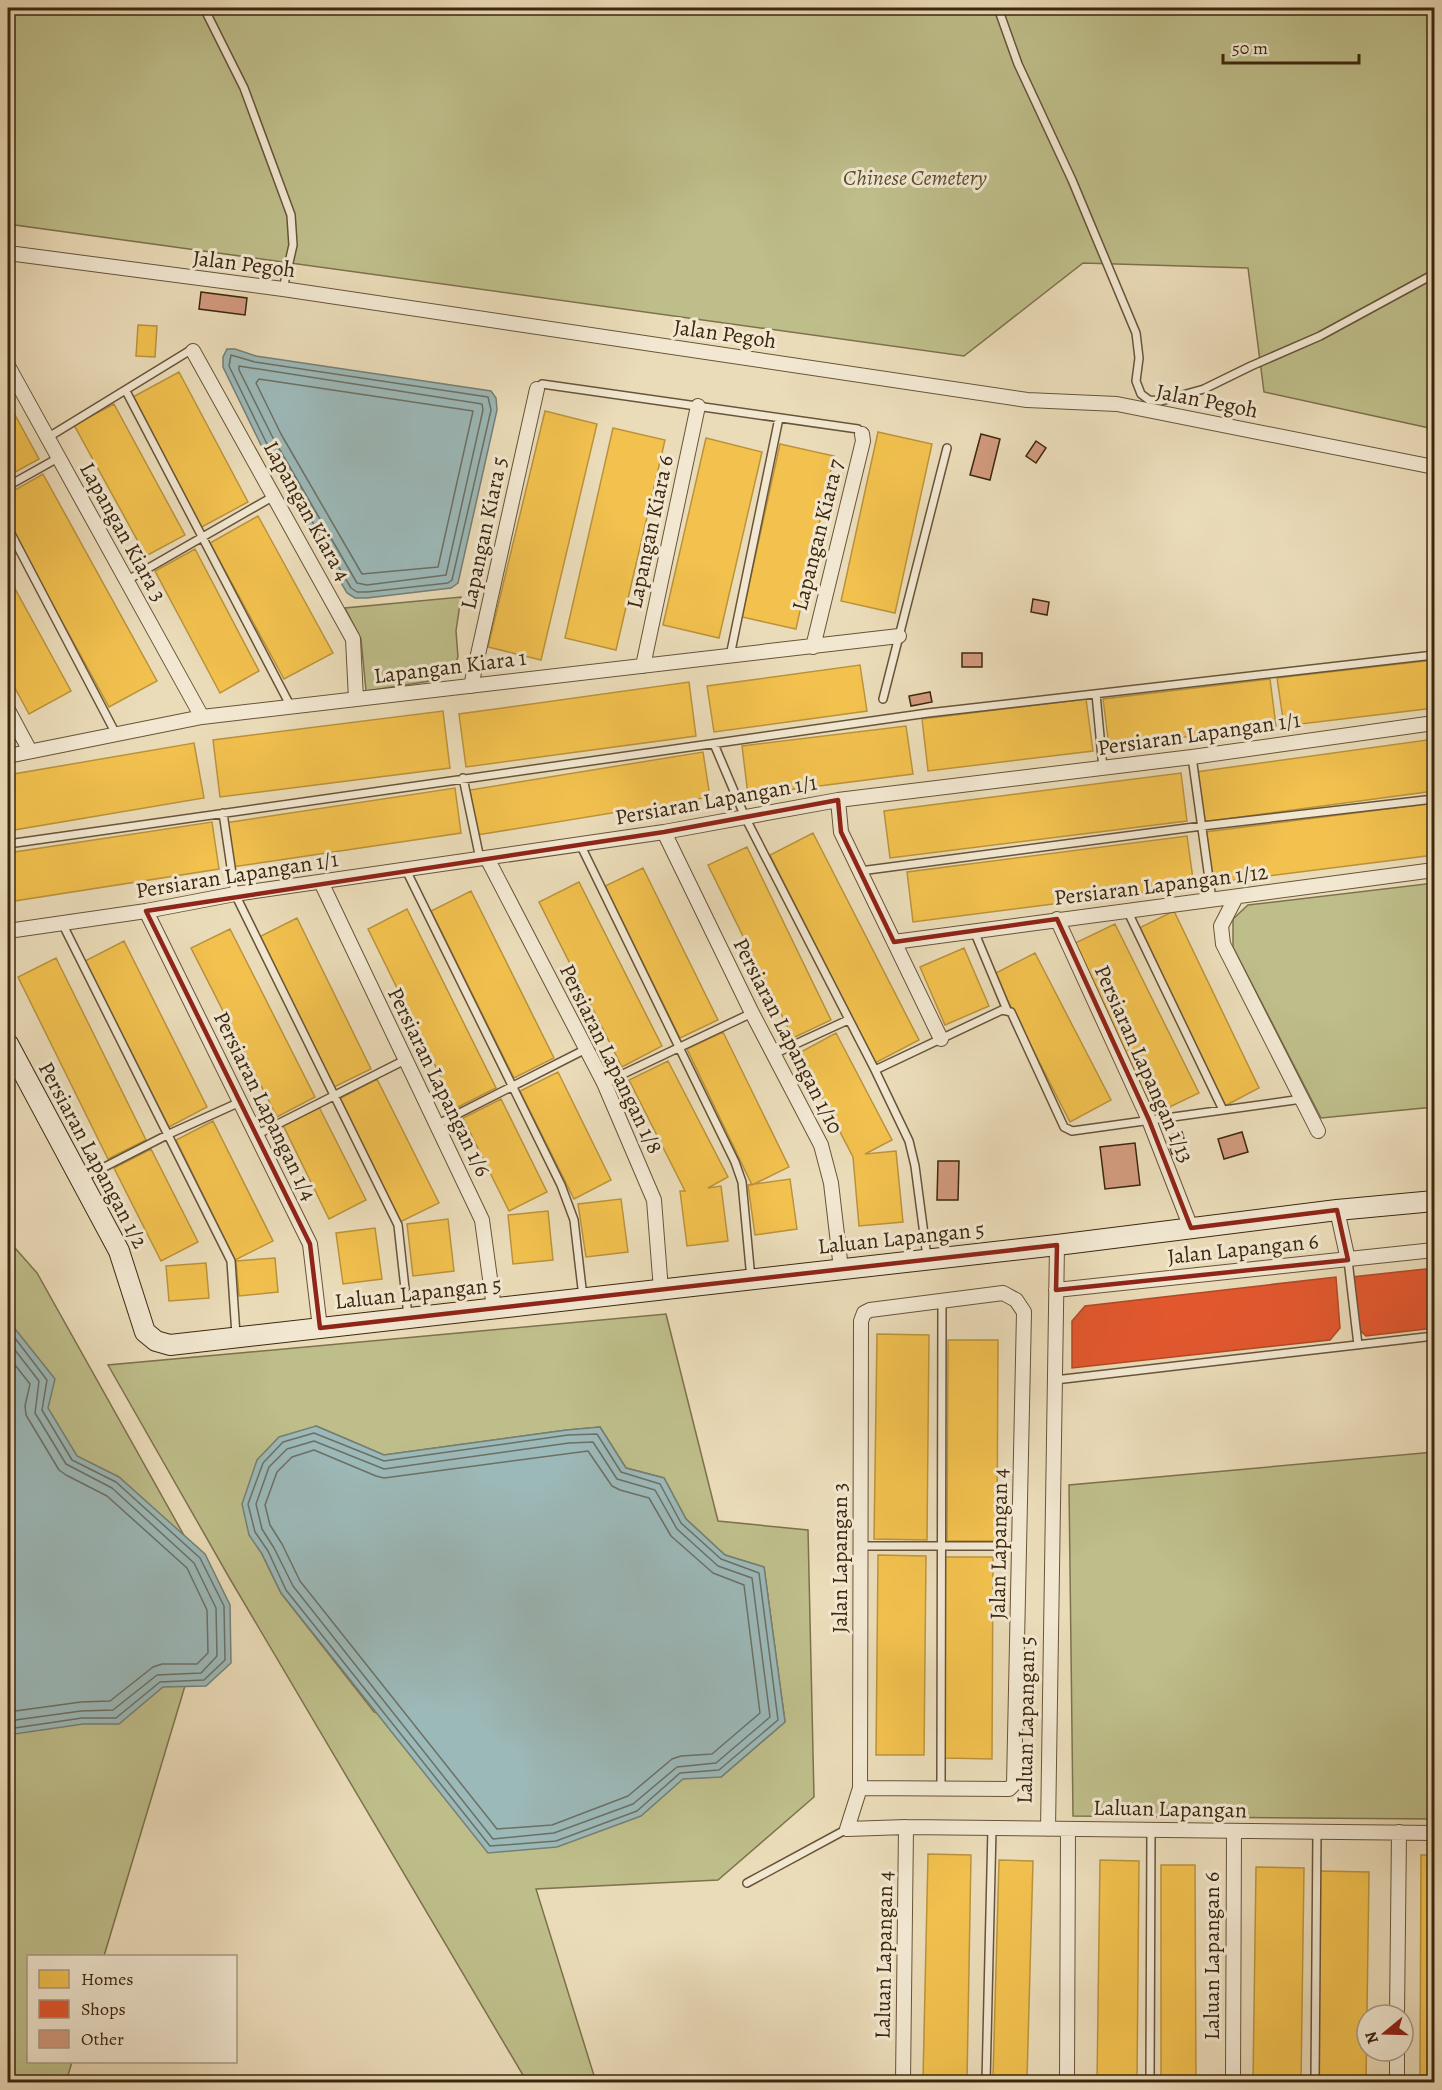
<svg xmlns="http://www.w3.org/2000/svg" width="1442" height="2090" font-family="Alegreya,serif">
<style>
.green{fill:#bebe8a;stroke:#7d724c;stroke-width:1.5;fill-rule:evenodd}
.water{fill:#9cb9b9;stroke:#767f75;stroke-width:1.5}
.homes{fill:#f2c14e;stroke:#bb933b;stroke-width:1.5}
.shops{fill:#e4572e;stroke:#b24924;stroke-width:1.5}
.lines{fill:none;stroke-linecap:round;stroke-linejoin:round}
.shore{stroke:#6c7064;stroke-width:1.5}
.building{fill:#d29a7e;stroke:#3c270e;stroke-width:1.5}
.lane-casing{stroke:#685439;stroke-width:10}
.street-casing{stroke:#685439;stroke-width:16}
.secondary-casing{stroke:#3c270e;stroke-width:22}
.lane{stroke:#f2e8d2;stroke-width:7}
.street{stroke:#f2e8d2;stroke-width:14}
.secondary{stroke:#f2e8d2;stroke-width:20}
.marked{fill:none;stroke:#8f2418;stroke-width:4.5;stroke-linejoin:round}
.labels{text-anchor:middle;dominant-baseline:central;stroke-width:6;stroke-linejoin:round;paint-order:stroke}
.park-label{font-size:22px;font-style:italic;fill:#5c4d2d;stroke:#f2e8d2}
.street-label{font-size:22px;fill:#3c270e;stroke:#f2e8d2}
</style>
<rect width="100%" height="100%" fill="#ebdcb9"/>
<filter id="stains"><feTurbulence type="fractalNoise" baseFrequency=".00333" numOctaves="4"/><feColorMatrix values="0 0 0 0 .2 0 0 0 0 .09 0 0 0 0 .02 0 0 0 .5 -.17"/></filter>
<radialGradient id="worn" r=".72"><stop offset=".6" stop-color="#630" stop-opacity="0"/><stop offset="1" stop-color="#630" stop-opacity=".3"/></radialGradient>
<!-- green -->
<path class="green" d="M8 8H1434V429L1264 392 1248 268 1083 263 964 356 8 224Z
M461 597 456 631 458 657 451 673 437 680 366 691 361 639 345 608Z
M1434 883V1107L1321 1118 1233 947V919L1248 905Z
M8 1240 37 1273 214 1589 104 1956H28V2062H72L66 2082H8Z
M666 1314 718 1521 808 1530 814 1797 718 1880 536 1889 596 2082H527L230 1579 108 1365ZM316 1426 384 1455 567 1430 600 1427 626 1468 664 1478 686 1519 725 1555 764 1567 785 1722 721 1777 683 1778 640 1816 374 1712 281 1593 262 1554Z
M1434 1452V1819L1073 1816 1069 1485Z"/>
<!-- water -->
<path class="water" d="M227 349H235L256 356 491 391 496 398 497 410 458 583 451 588 367 598H355L347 593 261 445 223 367V357Z
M8 1320 55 1379 48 1408 77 1456 119 1477 205 1554 230 1605 231 1663 206 1686 163 1687 119 1724H83L8 1735Z
M316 1426 384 1455 567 1430 600 1427 626 1468 664 1478 686 1519 725 1555 764 1567 785 1722 721 1777 683 1779 641 1816 557 1847 488 1853 281 1593 262 1554 249 1535 242 1504 257 1460 279 1437Z"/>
<!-- homes -->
<path class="homes" d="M138 325 157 326 155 357 136 356Z
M179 372 248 502 200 528 131 398Z
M8 402 39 459 8 476Z
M114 404 185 535 146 556 74 425Z
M545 411 597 424 541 660 488 647Z
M613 428 665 440 616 650 565 638Z
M878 432 932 444 895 613 841 601Z
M706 438 762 452 719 638 663 625Z
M780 444 834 456 796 629 742 617Z
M43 474 157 681 109 707 8 523V494Z
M258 516 333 653 284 679 210 543Z
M195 549 259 671 220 693 155 571Z
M8 576 71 691 29 714 8 675Z
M1434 660V708L1284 726 1277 678Z
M860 665 867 711 714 732 707 686Z
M1270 679 1276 726 1109 746 1103 699Z
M689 682 696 736 466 767 459 714Z
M1086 699 1093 751 928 771 922 719Z
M443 711 450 768 220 797 213 740Z
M906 726 913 774 748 795 742 746Z
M1434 739V791L1203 822 1196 772Z
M194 743 204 798 8 831V775Z
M703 752 710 797 477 835 470 790Z
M1181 773 1187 821 890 858 884 811Z
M455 788 461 833 232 867 225 823Z
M1434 803V855L1212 883 1205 832Z
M212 822 219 869 8 902V853Z
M813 833 919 1040 875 1063 770 855Z
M1187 836 1194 886 913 922 907 872Z
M747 847 831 1020 793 1038 708 865Z
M643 868 718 1020 680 1038 605 886Z
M579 882 662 1046 622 1067 539 902Z
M471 891 554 1058 514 1078 431 911Z
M407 909 496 1088 456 1108 368 929Z
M1174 911 1259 1088 1223 1107 1137 929Z
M297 918 371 1069 332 1088 259 937Z
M1115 924 1199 1093 1155 1114 1071 945Z
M230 929 315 1097 277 1117 191 948Z
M124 941 207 1107 169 1127 85 961Z
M964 948 989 1006 945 1025 920 967Z
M1035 953 1111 1100 1070 1122 994 974Z
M56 958 146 1140 108 1159 18 977Z
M723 1032 789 1167 752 1185 687 1049Z
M836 1033 892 1140 865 1154 896 1151 903 1222 859 1226 853 1157 799 1053Z
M668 1061 728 1177 708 1188 721 1186 728 1241 687 1246 680 1191H685L629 1080Z
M558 1072 611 1180 574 1199 520 1091Z
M377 1079 439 1203 400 1222 339 1099Z
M501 1099 547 1192 509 1211 463 1118Z
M319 1107 366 1200 329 1219 283 1125Z
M213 1121 273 1241 235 1260 176 1140Z
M151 1149 198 1242 161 1261 114 1168Z
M790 1179 797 1229 755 1235 748 1185Z
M621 1199 628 1252 586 1257 578 1204Z
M548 1211 553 1260 513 1264 508 1215Z
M448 1219 454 1271 413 1276 407 1224Z
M375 1228 382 1279 343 1284 336 1233Z
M275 1258 278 1292 239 1296 236 1261Z
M206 1263 209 1298 169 1301 166 1266Z
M877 1334 929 1335 927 1540 874 1539Z
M948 1340H998L997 1541H947Z
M878 1555 926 1556 924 1755H876Z
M945 1557H993L992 1759 944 1758Z
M928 1854 971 1855 967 2080 923 2079Z
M1421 1855H1434V2082H1420Z
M999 1860 1033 1861 1027 2079 993 2078Z
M1100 1860 1139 1861 1137 2082H1097Z
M1161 1865H1195L1196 2082H1161Z
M1256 1867 1304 1868 1301 2082H1253Z
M1320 1871 1369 1872 1366 2082H1317Z"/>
<!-- shops -->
<path class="shops" d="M1434 1268V1328L1366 1336 1357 1328 1352 1277Z
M1336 1277 1340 1328 1330 1340 1072 1368V1321L1085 1306Z"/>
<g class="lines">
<!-- shore -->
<path class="shore" d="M231 355 255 362 488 397 491 410 452 580 448 583 367 592H357L351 588 266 442 229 366Z
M239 366 482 404 483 410 446 575 367 585 357 583 273 438 239 370Z
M259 379 473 411 438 567 362 574 281 434 256 383Z
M8 1329 47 1380 42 1410 72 1460 116 1482 200 1558 224 1606 225 1660 204 1680 160 1682 116 1718H82L8 1729
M8 1341 39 1381 35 1413 66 1464 112 1488 194 1563 216 1608 217 1656 201 1673 157 1675 113 1710 81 1711 8 1721
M8 1356 30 1384 25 1406 26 1415 59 1470 66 1475 107 1496 187 1568 207 1610 208 1653 197 1664H162L153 1667 110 1701 81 1702 8 1712
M314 1433 384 1461 568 1435 597 1434 621 1472 660 1484 681 1523 721 1559 759 1573 778 1720 719 1770 680 1773 637 1811 556 1841 490 1846 286 1590 268 1551 255 1532 248 1504 263 1463 283 1442Z
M314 1441 384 1469 569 1443 593 1442 617 1479 655 1490 677 1529 718 1566 752 1578 770 1717 716 1763 677 1767 633 1804 554 1833 493 1839 293 1586 274 1548 262 1529 256 1504 269 1467 287 1449Z
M314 1450 376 1476 384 1478 588 1451 612 1486 620 1490 649 1498 671 1536 713 1573 744 1585 760 1713 712 1754 681 1756 672 1759 628 1796 552 1825 497 1829 300 1581 282 1544 270 1525 265 1505 277 1472 292 1457Z"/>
</g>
<!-- building -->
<path class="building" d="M201 292 247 298 245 315 199 309Z
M981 434 1000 439 990 480 970 475Z
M1036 441 1046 448 1036 463 1026 456Z
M1033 599 1049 602 1047 615 1031 612Z
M962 653H982V667H962Z
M930 692 932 702 911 706 909 696Z
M1182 1132 1187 1149 1172 1154 1167 1136Z
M1242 1132 1248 1152 1224 1159 1218 1139Z
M1135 1143 1140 1185 1105 1189 1100 1147Z
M938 1161H959L958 1200H937Z"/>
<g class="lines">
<defs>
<path id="lane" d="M204 8 244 88 291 215 293 245 283 289
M998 8 1018 64 1072 180 1136 333 1139 358 1136 381 1141 394 1149 400 1161 401 1204 389 1251 366 1320 336 1434 274
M537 389 542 384 858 429 862 434
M126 391 291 707
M47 438 189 351H193
M8 486 58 458
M8 528 116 734
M126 581 274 496
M730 656 779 418
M1096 694 1103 768
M883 699 947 448
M714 744 745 817 875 1070 909 1141 915 1166 927 1257
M1192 757 1212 900
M463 778 480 859
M223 813 235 894 398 1225 408 1316
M8 844 928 713 1434 655
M580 844 735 1162 742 1182 751 1279
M406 870 561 1185 574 1220 583 1297
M860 871 1202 826 1434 799
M1127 910 1223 1110
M62 923 231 1261 236 1335
M974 931 1007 1010
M774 1054 848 1020
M875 1070 1002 1010 1011 1012 1064 1127 1072 1131 1302 1099
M604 1083 752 1013
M436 1125 586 1049
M256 1135 405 1060
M83 1178 169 1134 240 1102
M1348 1260 1358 1345
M1055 1380 1434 1336
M861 1546H1020
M941 1787 942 1301
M747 1883 847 1829
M986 2082 992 1828
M1150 2082 1151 1830
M1315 2082 1317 1831"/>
<path id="street" d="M8 253 283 289 1027 400 1117 404 1434 467
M193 351 353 639 356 699
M8 366 202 717
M813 647 863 441 862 434
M643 666 698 406
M471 686 537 389
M8 710 30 751
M8 756 202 717 899 636
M838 800 841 832 941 1039
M664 832 752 1013 821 1145 831 1183 841 1269
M487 858 604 1083 654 1200 661 1290
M321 882 482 1220 494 1308
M1236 897 1221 926 1223 944 1318 1131
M146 911 310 1244 320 1328
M1057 919 1149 1120 1191 1228
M8 931 146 911 235 894 664 832 838 800 1192 757 1434 723
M894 942 1434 870
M1337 1210 1348 1260
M1056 1290 1434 1250
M860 1788 1009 1789 1014 1784 1024 1312 1016 1300 1003 1293 870 1310 864 1313 861 1321 860 1788 847 1829 906 1827 1434 1833
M1048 1829 1057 1245
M1397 2015 1399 1832
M903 2082 906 1827
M1067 2082 1068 1829
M1233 2082 1234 1831
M1397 2082V2051"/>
<path id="secondary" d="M8 1044 119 1251 145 1332 156 1341 170 1345 1057 1245 1337 1210 1434 1201"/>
</defs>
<!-- lane casing -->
<use href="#lane" class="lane-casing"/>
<!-- street casing -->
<use href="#street" class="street-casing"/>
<!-- secondary casing -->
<use href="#secondary" class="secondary-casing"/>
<!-- lane -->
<use href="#lane" class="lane"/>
<!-- street -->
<use href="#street" class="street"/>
<!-- secondary -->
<use href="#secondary" class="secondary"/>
</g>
<!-- marked area -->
<path class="marked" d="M838 800 841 832 894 942 1057 919 1149 1120 1191 1228 1337 1210 1348 1260 1056 1290 1057 1245 320 1328 310 1244 146 911 664 832Z"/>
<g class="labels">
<!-- park labels -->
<g class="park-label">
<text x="915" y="178">Chinese Cemetery</text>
</g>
<!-- street labels -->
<g class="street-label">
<text transform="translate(244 264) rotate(7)">Jalan Pegoh</text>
<text transform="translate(725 334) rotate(8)">Jalan Pegoh</text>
<text transform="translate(1207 401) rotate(11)">Jalan Pegoh</text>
<text transform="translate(307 511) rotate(61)">Lapangan Kiara 4</text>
<text transform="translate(123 532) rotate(61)">Lapangan Kiara 3</text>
<text transform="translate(650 532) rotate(-78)">Lapangan Kiara 6</text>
<text transform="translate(484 533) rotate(-78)">Lapangan Kiara 5</text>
<text transform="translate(818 535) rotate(-76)">Lapangan Kiara 7</text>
<text transform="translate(450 667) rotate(-7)">Lapangan Kiara 1</text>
<text transform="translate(1199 734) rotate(-8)">Persiaran Lapangan 1/1</text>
<text transform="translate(716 800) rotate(-10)">Persiaran Lapangan 1/1</text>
<text transform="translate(237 875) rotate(-9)">Persiaran Lapangan 1/1</text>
<text transform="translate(1161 885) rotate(-7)">Persiaran Lapangan 1/12</text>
<text transform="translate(788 1036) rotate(63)">Persiaran Lapangan 1/10</text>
<text transform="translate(611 1059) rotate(64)">Persiaran Lapangan 1/8</text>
<text transform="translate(1144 1064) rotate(66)">Persiaran Lapangan 1/13</text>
<text transform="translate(439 1082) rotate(64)">Persiaran Lapangan 1/6</text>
<text transform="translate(265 1106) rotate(64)">Persiaran Lapangan 1/4</text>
<text transform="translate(93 1155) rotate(62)">Persiaran Lapangan 1/2</text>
<text transform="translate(901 1238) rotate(-6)">Laluan Lapangan 5</text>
<text transform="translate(1243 1249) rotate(-6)">Jalan Lapangan 6</text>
<text transform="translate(418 1293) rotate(-6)">Laluan Lapangan 5</text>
<text transform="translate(999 1544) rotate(-89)">Jalan Lapangan 4</text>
<text transform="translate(840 1558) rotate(-90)">Jalan Lapangan 3</text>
<text transform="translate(1026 1720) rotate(-89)">Laluan Lapangan 5</text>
<text transform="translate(1170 1809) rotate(1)">Laluan Lapangan</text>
<text transform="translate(884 1955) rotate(-89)">Laluan Lapangan 4</text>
<text transform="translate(1212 1956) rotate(-90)">Laluan Lapangan 6</text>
</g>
</g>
<!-- margin -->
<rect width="1442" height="2090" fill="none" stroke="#ebdcb9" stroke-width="30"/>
<rect x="9" y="9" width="1424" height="2072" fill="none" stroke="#3c270e" stroke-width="3"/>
<rect x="15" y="15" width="1412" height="2060" fill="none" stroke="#3c270e" stroke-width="1.5"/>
<!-- legend -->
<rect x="27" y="1955" width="210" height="108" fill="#f2e8d2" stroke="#a99b84" stroke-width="1.5"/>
<rect x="39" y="1970" width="30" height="18" fill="#f2c14e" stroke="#a99b84" stroke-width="1.5"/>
<text x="81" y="1985" font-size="18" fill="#3c270e">Homes</text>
<rect x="39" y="2000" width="30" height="18" fill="#e4572e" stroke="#a99b84" stroke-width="1.5"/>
<text x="81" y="2015" font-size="18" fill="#3c270e">Shops</text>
<rect x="39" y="2030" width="30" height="18" fill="#d29a7e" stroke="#a99b84" stroke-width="1.5"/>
<text x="81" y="2045" font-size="18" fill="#3c270e">Other</text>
<!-- north arrow -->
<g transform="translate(1385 2033) rotate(251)"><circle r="28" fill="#f2e8d2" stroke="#a99b84" stroke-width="1.5"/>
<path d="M0-4.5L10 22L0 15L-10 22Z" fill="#8f2418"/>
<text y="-9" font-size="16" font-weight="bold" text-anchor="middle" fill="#3c270e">N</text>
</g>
<!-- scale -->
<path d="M1223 54v9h136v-9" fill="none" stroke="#3c270e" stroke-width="3"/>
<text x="1232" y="54" font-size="18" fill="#3c270e" stroke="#f2e8d2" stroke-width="4.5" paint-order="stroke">50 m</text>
<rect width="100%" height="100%" filter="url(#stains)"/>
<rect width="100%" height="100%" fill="url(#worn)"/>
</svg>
